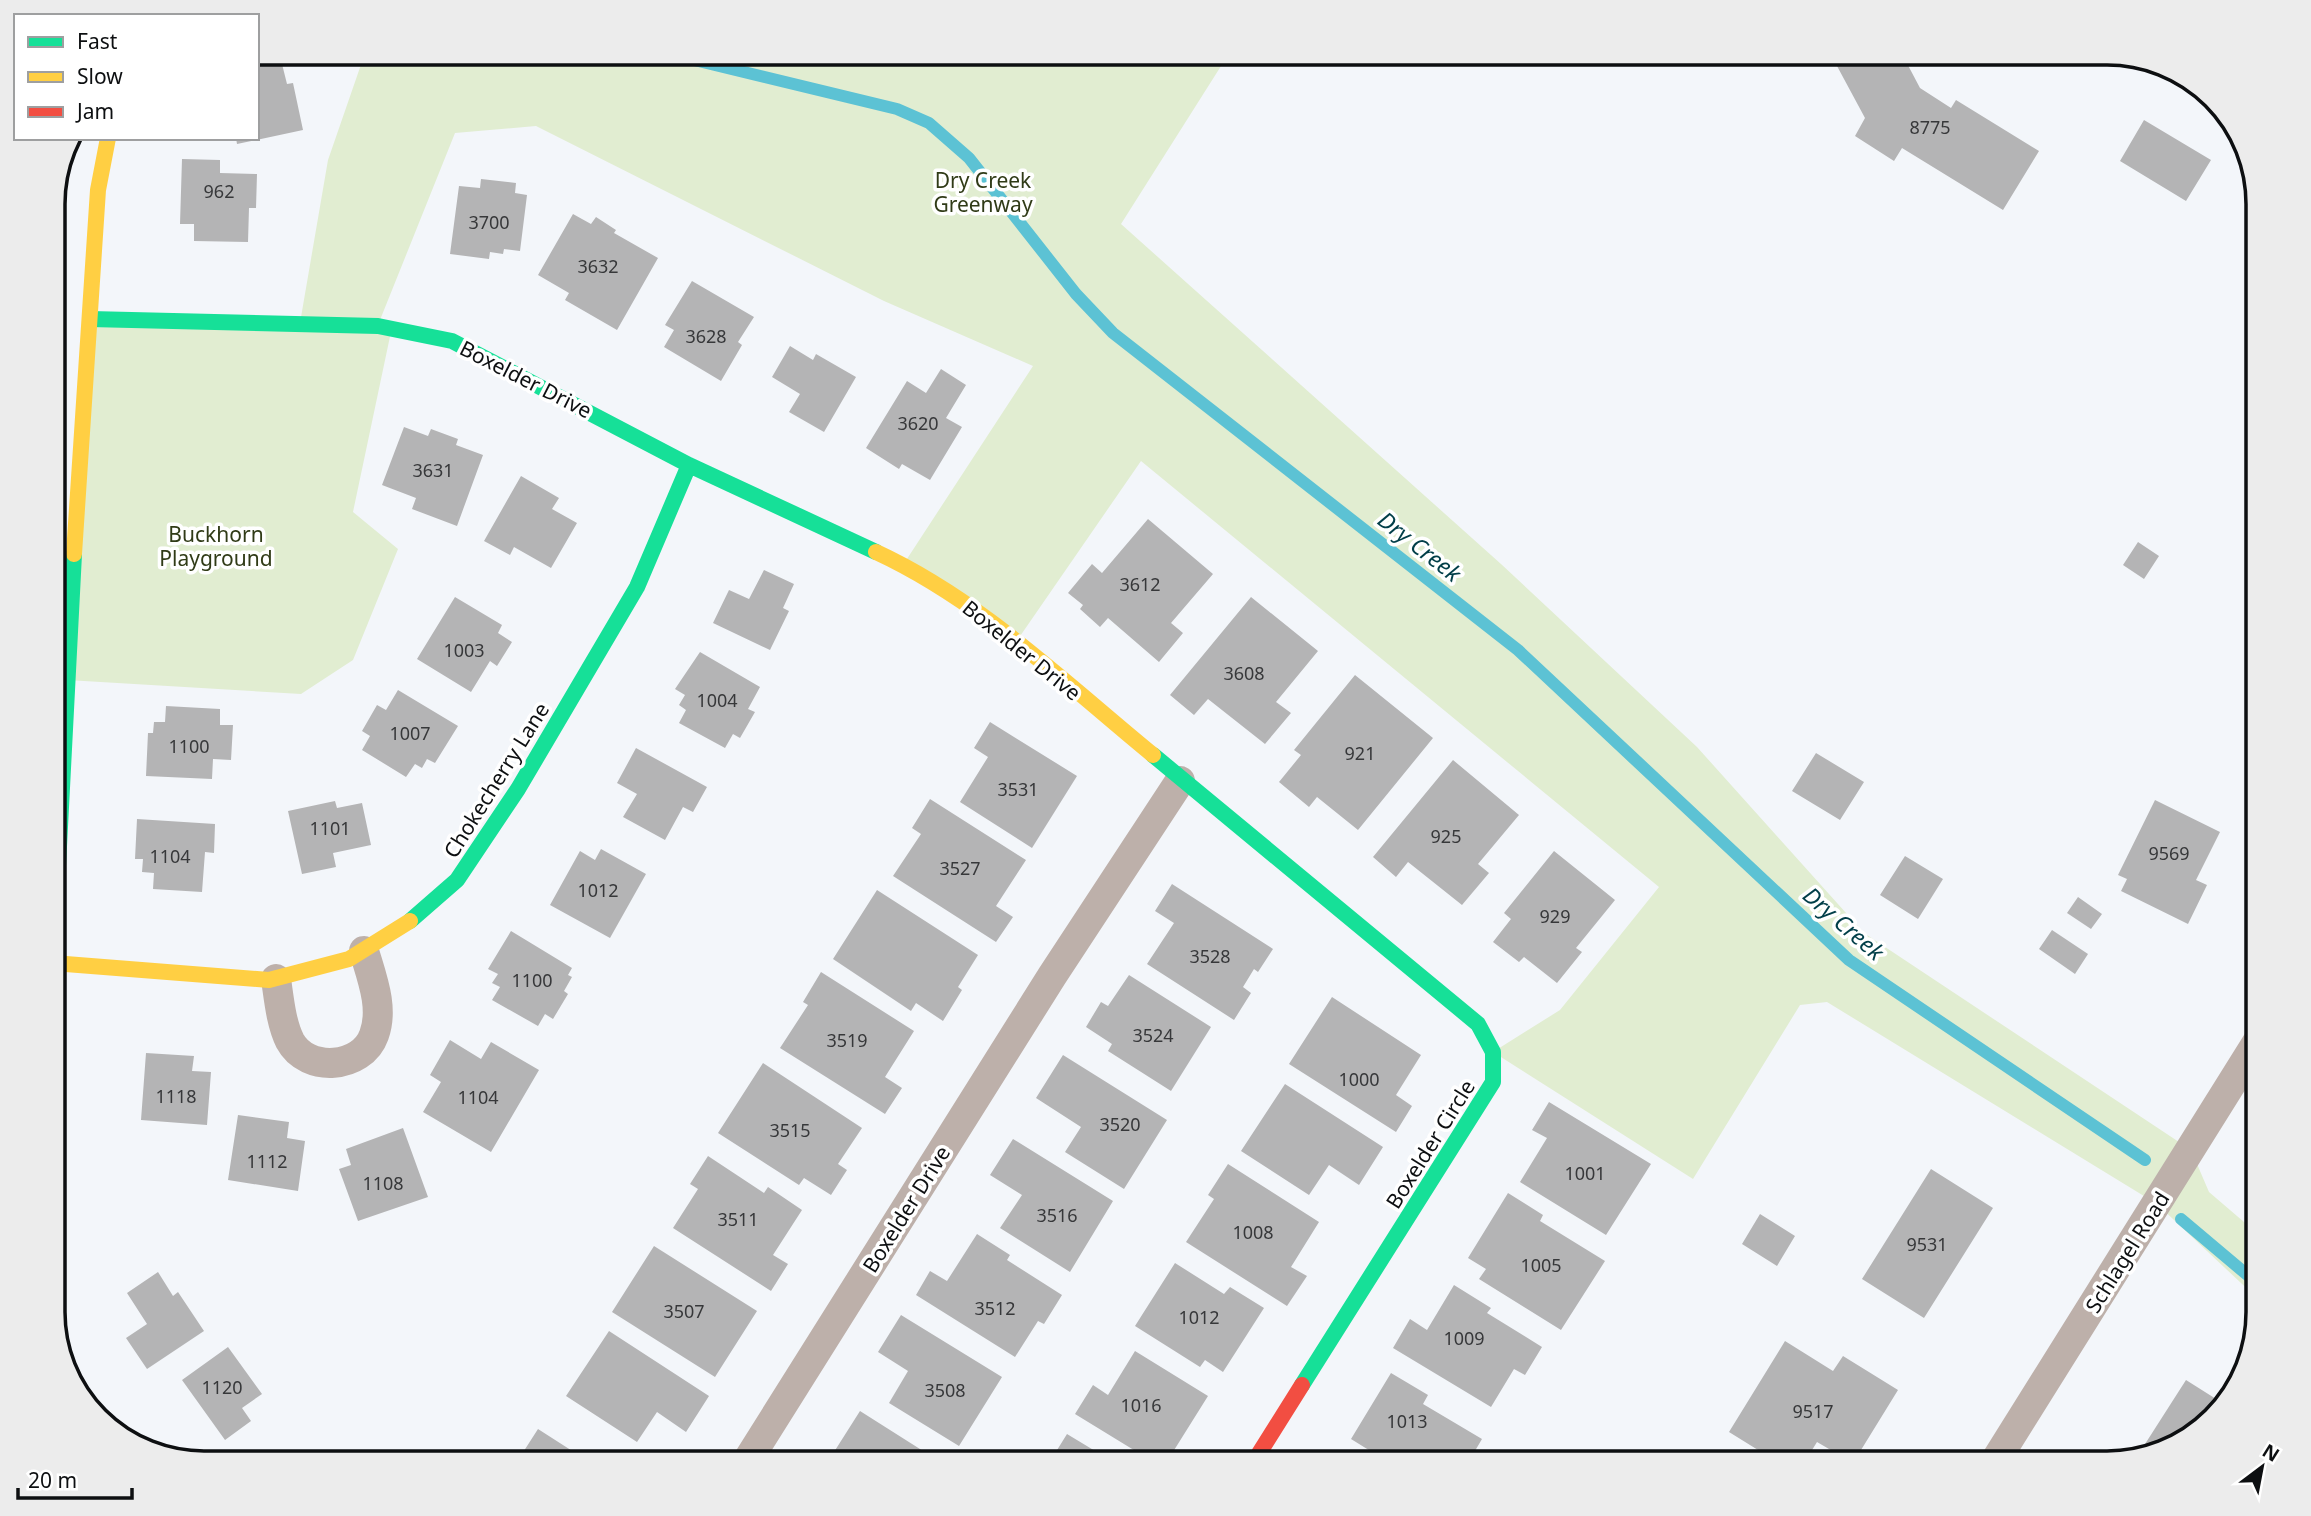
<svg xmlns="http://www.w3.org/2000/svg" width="2311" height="1516" font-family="'Noto Sans',sans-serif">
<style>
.green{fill:#e1edd1}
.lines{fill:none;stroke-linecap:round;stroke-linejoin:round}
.stream{stroke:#5cc2d4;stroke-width:12}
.building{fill:#b4b4b5}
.street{stroke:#bdb0aa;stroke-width:30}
.fast{stroke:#16e098;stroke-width:16}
.slow{stroke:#ffcf43;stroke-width:16}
.jam{stroke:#f24e42;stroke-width:16}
.labels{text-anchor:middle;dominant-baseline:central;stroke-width:7;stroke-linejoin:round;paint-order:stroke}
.number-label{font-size:18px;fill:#37383a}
.park-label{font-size:21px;fill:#303b17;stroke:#fff}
.street-label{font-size:21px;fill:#0d0f11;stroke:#fff}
.water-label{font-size:23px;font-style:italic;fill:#013e48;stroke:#fff}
.rim{fill:none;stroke:#0d0f11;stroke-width:3.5}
</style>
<rect width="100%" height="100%" fill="#f3f6fa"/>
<!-- green -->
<path class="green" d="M365 53H1223L1228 55 1121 224 1501 564 1697 747 1864 933 2191 1150 2209 1192 2258 1234V1299L2157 1204 1827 1002 1800 1005 1693 1179 1493 1052 1560 1010 1659 887 1141 461 1016 642 903 565 1033 366 884 301 536 126 455 133 378 325 392 327 353 512 398 549 353 660 301 694 67 680 90 319 300 323 328 160Z"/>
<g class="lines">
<!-- stream -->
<path class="stream" d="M639 52 682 57 897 109 929 123 969 158 1076 294 1113 333 1518 650 1849 960 2145 1160
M2181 1219 2258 1284"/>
</g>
<!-- building -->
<path class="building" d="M1863 52H1901L1920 88 1951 108 1956 100 2039 151 2003 210 1902 148 1894 161 1855 136 1865 118 1837 66Z
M280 56 287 84 293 83 303 130 237 144 236 138H257V61Z
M2144 120 2211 160 2186 201 2120 161Z
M182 159 220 160V173L257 174 256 208H249L248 242 194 241V224H180Z
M481 179 516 183 515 193 527 195 520 251 504 249 503 254 490 252 489 259 450 254 459 186 480 188Z
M573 214 591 224 596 217 616 230 614 233 658 258 617 330 565 300 569 293 538 275Z
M692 281 754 317 738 342 742 345 721 381 664 347 674 330 665 325Z
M790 346 813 360 816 354 856 377 824 432 789 412 800 394 772 377Z
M941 369 966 385 946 418 962 427 930 480 902 464 899 469 866 448 907 381 926 393Z
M404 427 428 436 431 429 458 439 456 445 483 455 457 526 412 509 416 498 382 485Z
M521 476 559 498 552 509 577 523 551 568 514 547 510 555 484 541Z
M1148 519 1213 574 1171 623 1183 633 1159 662 1108 618 1100 627 1080 609 1083 605 1068 593 1092 564 1102 573Z
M2138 542 2159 556 2144 579 2123 565Z
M764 570 794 584 783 608 789 611 770 650 713 623 729 590 749 599Z
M455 597 502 625 498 633 512 642 497 666 490 661 471 692 417 659Z
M1251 597 1318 651 1276 702 1291 713 1265 744 1208 699 1194 715 1170 695Z
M700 652 760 687 748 709 755 712 740 738 733 734 725 748 679 723 686 710 679 705 685 695 675 689Z
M1355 675 1433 738 1358 830 1317 797 1309 807 1279 782 1301 755 1294 750Z
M398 690 458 726 435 763 427 759 422 768 415 764 406 777 362 750 370 736 362 731 377 705 386 710Z
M166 706 220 709V725H233L231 760 213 759 212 779 146 776 148 733H153L154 722H165Z
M990 722 1077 776 1032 848 960 802 988 757 974 748Z
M636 748 707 787 693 812 683 807 665 840 623 817 637 794 617 783Z
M1816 753 1864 782 1840 820 1792 791Z
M1453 760 1519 815 1478 864 1489 873 1462 905 1408 862 1396 877 1373 857Z
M930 799 1026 860 996 906 1013 917 996 942 893 876 921 834 912 828Z
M2155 800 2220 832 2196 880 2207 885 2188 924 2121 891 2127 879 2118 875Z
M335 801 337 808 362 803 371 845 333 853 336 867 302 874 288 811Z
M137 819 215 824 214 853 205 852 202 892 153 889 154 873 142 872 143 859H135Z
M601 849 646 874 610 938 550 905 580 851 595 860Z
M1554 851 1615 900 1576 948 1582 952 1557 983 1524 957 1519 962 1493 942 1511 919 1504 913Z
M1905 856 1943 879 1918 919 1880 895Z
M1172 884 1273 949 1258 972 1254 969 1243 987 1251 993 1234 1020 1147 964 1174 923 1155 911Z
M877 890 978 955 958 987 962 990 943 1021 916 1003 911 1011 833 959Z
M2078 897 2102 914 2091 929 2067 913Z
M2052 930 2088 954 2075 974 2039 949Z
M511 931 572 968 568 975 572 977 564 991 568 994 553 1019 545 1014 538 1026 492 1000 500 987 492 983 498 974 488 969Z
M821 972 914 1031 885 1077 902 1088 885 1114 780 1048 808 1005 803 1002Z
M1129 975 1211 1027 1171 1091 1108 1051 1112 1044 1086 1027 1101 1002 1108 1006Z
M1332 997 1421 1055 1396 1095 1412 1106 1396 1132 1289 1064Z
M450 1040 481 1059 491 1042 539 1070 491 1152 423 1112 441 1082 430 1075Z
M146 1053 194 1056 192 1071 211 1072 207 1125 141 1120Z
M1063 1055 1167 1120 1124 1189 1065 1152 1081 1127 1036 1098Z
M763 1063 862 1128 838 1164 847 1170 831 1195 804 1178 799 1185 718 1133Z
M1285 1084 1383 1147 1359 1185 1329 1165 1309 1195 1241 1151Z
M1549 1102 1651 1164 1606 1235 1520 1182 1547 1138 1532 1130Z
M238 1115 289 1122 287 1138 305 1141 298 1191 228 1180Z
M403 1128 428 1197 358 1221 339 1169 351 1165 346 1149Z
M1013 1139 1113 1201 1070 1272 1000 1228 1022 1195 990 1175Z
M708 1156 764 1193 768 1187 802 1210 773 1255 788 1264 771 1291 673 1228 698 1189 690 1184Z
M1228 1164 1319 1222 1291 1267 1307 1276 1287 1306 1186 1242 1214 1199 1208 1195Z
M1931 1169 1993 1208 1924 1318 1862 1279Z
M1508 1193 1543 1215 1540 1221 1605 1261 1561 1330 1479 1279 1486 1269 1468 1258Z
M1760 1214 1795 1236 1777 1266 1742 1244Z
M977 1234 1010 1255 1007 1260 1062 1295 1044 1324 1038 1321 1015 1357 916 1295 930 1271 947 1281Z
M654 1246 757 1311 715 1377 612 1312Z
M1175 1263 1224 1294 1230 1287 1264 1308 1223 1372 1205 1360 1200 1367 1135 1326Z
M158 1272 173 1296 178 1292 204 1331 147 1369 126 1338 147 1324 127 1293Z
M1454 1285 1491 1308 1487 1313 1542 1347 1525 1375 1514 1369 1491 1407 1393 1348 1410 1319 1427 1330Z
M901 1315 1002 1377 959 1446 889 1403 908 1371 878 1352Z
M609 1331 709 1396 686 1432 657 1412 637 1442 566 1396Z
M1785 1341 1833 1371 1843 1356 1898 1390 1853 1463 1817 1442 1804 1463H1779L1729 1432Z
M228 1347 262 1394 242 1408 251 1421 225 1440 182 1380Z
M1135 1351 1208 1396 1166 1463H1155L1075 1414 1093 1385 1108 1395Z
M1391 1373 1428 1395 1423 1404 1482 1439 1469 1461 1474 1463 1366 1461 1372 1452 1351 1439Z
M2186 1380 2224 1404 2183 1443 2138 1455Z
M860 1411 931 1456 926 1463H827Z
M538 1429 591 1463H530L520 1457Z
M1067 1434 1115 1463H1049Z"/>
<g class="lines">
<!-- street -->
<path class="street" d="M276 979C279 999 281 1023 290 1041 307 1073 362 1069 374 1035 384 1008 372 978 364 951
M746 1463 1052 976 1180 781
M1994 1463 2258 1041"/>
<!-- fast -->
<path class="fast" d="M90 319 378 326 452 341 689 465 876 552
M1153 755 1478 1024 1493 1052V1082L1302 1385
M410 921 457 880 518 789 637 587 689 465
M53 1215V963L74 554"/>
<!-- slow -->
<path class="slow" d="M876 552C980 600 1065 683 1153 755
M74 554 98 190 108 138
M53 963 269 980 349 959 410 921"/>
<!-- jam -->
<path class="jam" d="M1253 1463 1302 1385"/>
</g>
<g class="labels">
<!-- number labels -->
<g class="number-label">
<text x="1930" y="127">8775</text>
<text x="219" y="191">962</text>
<text x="489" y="222">3700</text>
<text x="598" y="266">3632</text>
<text x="706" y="336">3628</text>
<text x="918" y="423">3620</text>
<text x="433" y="470">3631</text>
<text x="1140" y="584">3612</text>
<text x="464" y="650">1003</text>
<text x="1244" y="673">3608</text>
<text x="717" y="700">1004</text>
<text x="410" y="733">1007</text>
<text x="189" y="746">1100</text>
<text x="1360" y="753">921</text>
<text x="1018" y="789">3531</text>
<text x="330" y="828">1101</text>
<text x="1446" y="836">925</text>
<text x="2169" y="853">9569</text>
<text x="170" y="856">1104</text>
<text x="960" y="868">3527</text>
<text x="598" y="890">1012</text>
<text x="1555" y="916">929</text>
<text x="1210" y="956">3528</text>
<text x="532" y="980">1100</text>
<text x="1153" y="1035">3524</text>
<text x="847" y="1040">3519</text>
<text x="1359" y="1079">1000</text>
<text x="176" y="1096">1118</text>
<text x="478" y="1097">1104</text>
<text x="1120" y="1124">3520</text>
<text x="790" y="1130">3515</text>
<text x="267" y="1161">1112</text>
<text x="1585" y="1173">1001</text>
<text x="383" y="1183">1108</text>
<text x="1057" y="1215">3516</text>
<text x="738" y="1219">3511</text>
<text x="1253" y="1232">1008</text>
<text x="1927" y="1244">9531</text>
<text x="1541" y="1265">1005</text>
<text x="995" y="1308">3512</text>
<text x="684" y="1311">3507</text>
<text x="1199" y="1317">1012</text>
<text x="1464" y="1338">1009</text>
<text x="222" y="1387">1120</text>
<text x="945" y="1390">3508</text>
<text x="1141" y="1405">1016</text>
<text x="1813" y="1411">9517</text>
<text x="1407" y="1421">1013</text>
</g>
<!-- park labels -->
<g class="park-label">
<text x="983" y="180">Dry Creek<tspan x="983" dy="24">Greenway</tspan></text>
<text x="216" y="534">Buckhorn<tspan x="216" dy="24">Playground</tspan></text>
</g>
<!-- street labels -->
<g class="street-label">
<text transform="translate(526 379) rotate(27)">Boxelder Drive</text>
<text transform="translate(1022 650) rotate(39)">Boxelder Drive</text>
<text transform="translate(496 780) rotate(-58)">Chokecherry Lane</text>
<text transform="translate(1430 1144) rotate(-58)">Boxelder Circle</text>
<text transform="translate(906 1209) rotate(-58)">Boxelder Drive</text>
<text transform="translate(2127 1252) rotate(-58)">Schlagel Road</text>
</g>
<!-- water labels -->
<g class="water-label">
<text transform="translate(1420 546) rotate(38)">Dry Creek</text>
<text transform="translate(1844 923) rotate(41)">Dry Creek</text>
</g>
</g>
<!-- crop -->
<path d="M0 0H2311V1516H0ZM204 65H2107A139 139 0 0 1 2246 204V1312A139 139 0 0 1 2107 1451H204A139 139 0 0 1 65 1312V204A139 139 0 0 1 204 65Z" fill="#ececec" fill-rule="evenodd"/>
<path class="rim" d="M204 65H2107A139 139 0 0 1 2246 204V1312A139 139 0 0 1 2107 1451H204A139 139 0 0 1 65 1312V204A139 139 0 0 1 204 65Z"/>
<!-- legend -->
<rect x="14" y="14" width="245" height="126" fill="#ffffff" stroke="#9e9fa0" stroke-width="2"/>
<rect x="28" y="37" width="35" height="10" fill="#16e098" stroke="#9e9fa0" stroke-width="2"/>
<text x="77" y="49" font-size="21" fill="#0d0f11">Fast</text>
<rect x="28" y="72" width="35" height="10" fill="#ffcf43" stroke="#9e9fa0" stroke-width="2"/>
<text x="77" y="84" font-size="21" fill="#0d0f11">Slow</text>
<rect x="28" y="107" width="35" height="10" fill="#f24e42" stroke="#9e9fa0" stroke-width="2"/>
<text x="77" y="119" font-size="21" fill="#0d0f11">Jam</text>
<!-- north arrow -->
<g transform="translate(2262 1467) rotate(32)" stroke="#ffffff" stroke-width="5" paint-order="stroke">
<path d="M0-5L12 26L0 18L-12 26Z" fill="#0d0f11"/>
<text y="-10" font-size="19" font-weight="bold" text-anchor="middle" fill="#0d0f11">N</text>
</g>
<!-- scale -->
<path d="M18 1488v10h114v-10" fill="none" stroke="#0d0f11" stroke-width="3.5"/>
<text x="28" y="1488" font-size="21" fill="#0d0f11" stroke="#ffffff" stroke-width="5" paint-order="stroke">20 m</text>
</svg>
